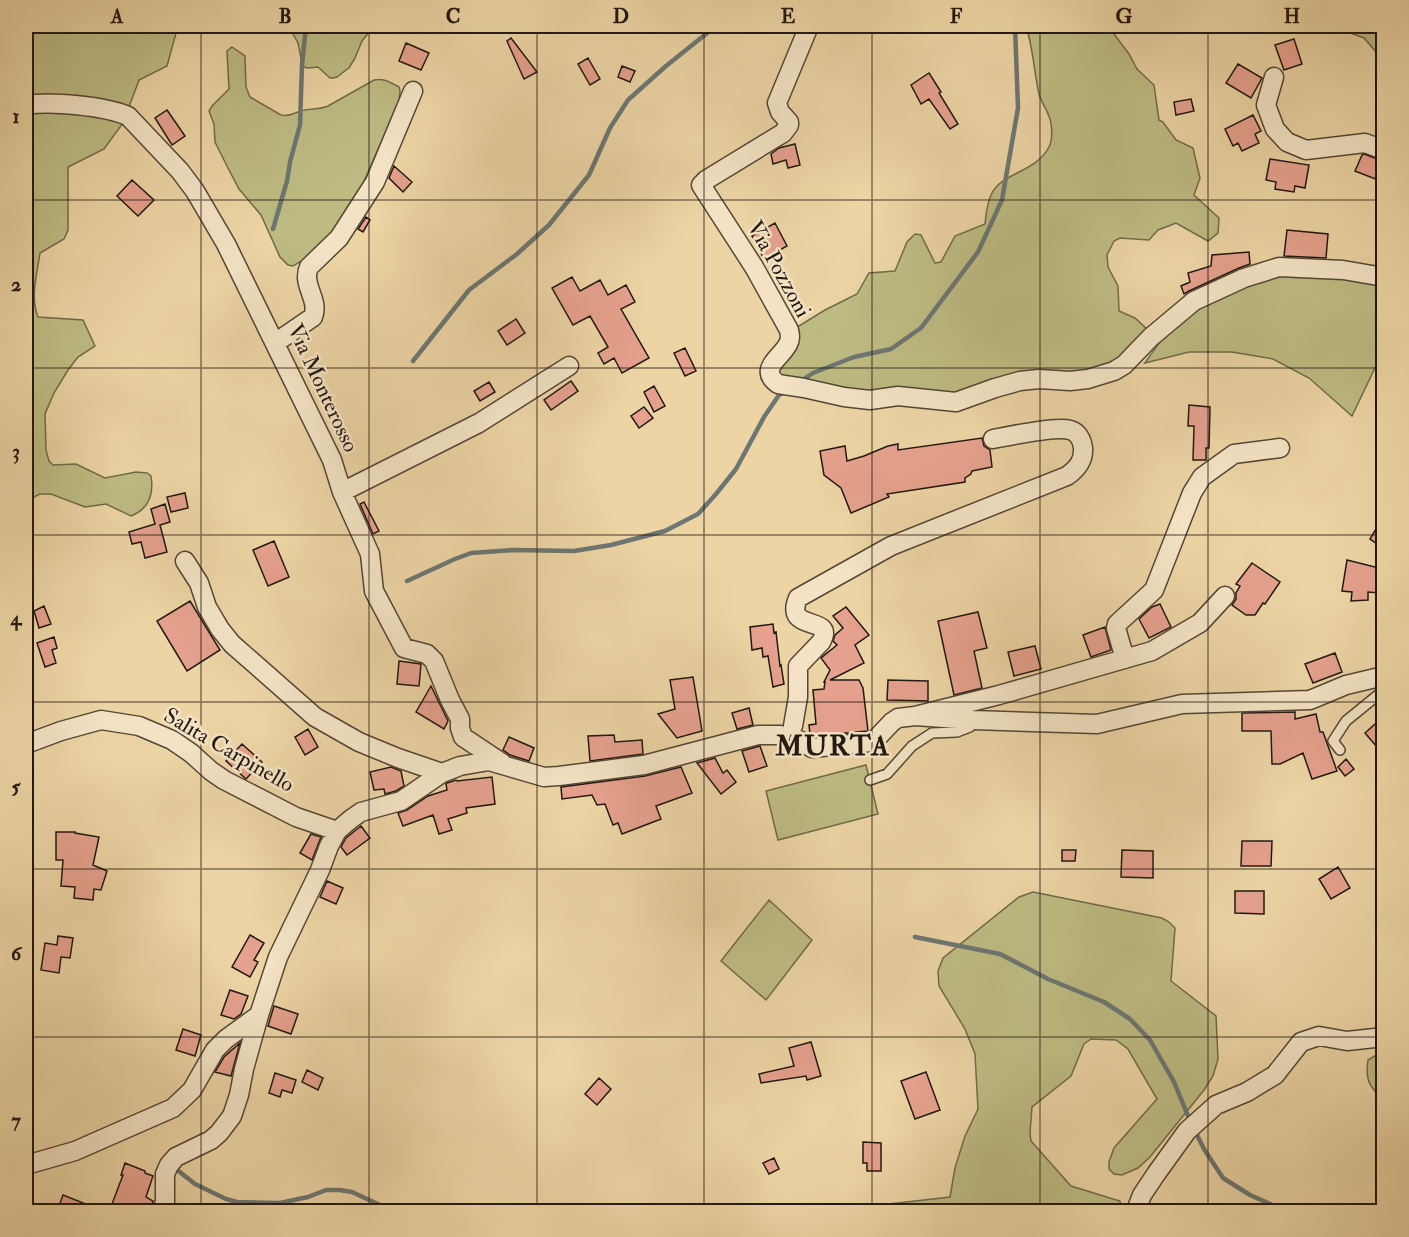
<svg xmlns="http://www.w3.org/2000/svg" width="1409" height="1237" font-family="'IM FELL Double Pica',serif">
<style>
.green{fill:#bdbb82;stroke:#706a4a;stroke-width:1.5}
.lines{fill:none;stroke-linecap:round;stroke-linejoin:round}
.stream{stroke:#6c7672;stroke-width:4.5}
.building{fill:#e5a18d;stroke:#221812;stroke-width:1.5}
.lane-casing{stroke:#544736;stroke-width:12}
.street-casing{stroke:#544736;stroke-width:21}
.lane{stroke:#f3e3c4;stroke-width:9}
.street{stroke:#f3e3c4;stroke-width:18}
.grid{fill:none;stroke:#221812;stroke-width:1.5;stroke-opacity:0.55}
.labels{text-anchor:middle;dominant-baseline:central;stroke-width:5;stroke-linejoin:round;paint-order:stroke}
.street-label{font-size:22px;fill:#221812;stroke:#f3e3c4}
.district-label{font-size:28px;font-weight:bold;letter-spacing:1.5px;fill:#221812;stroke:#f3e3c4}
.neatline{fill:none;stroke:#221812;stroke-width:2}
.grid-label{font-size:20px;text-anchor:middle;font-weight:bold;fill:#221812}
</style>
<rect width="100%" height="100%" fill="#ecd4a4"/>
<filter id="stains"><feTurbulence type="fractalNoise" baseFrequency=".00333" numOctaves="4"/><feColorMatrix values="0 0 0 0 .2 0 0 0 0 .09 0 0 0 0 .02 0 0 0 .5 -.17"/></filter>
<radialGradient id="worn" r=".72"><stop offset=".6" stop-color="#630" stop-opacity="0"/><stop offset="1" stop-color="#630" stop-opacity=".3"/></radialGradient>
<!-- green -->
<path class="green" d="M26 26H178L167 66 139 80 123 123 104 149 68 167V230L64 239 40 253C37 274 30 297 38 317L83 320 95 346 78 357 68 370 54 393 45 414 46 450 49 461 53 465 76 464 105 478 136 472 147 473 151 476C154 494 149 509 131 516L106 504 85 507 51 494H40L28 500 26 499Z
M290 26H374L362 41 355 58 349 68 346 70 337 77 333 78H330L318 67 308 68 304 67 302 63 298 43 290 29Z
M1026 26H1108L1129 54 1137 69 1154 85 1159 120 1163 122 1176 140 1193 148 1200 178 1194 195 1219 218 1218 233 1208 241 1176 223 1158 230 1149 240 1120 238 1114 241 1107 255 1108 267 1118 286 1119 311 1135 318 1149 331 1106 368 952 395 872 393 784 381 778 370 794 329 825 310 857 294 869 273 895 271 907 242 915 234 921 235 935 263 941 262 955 236 985 224C986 214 987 202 992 193 1002 173 1036 172 1049 147 1052 141 1052 131 1051 124 1050 113 1042 105 1039 94 1034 72 1033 47 1026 26Z
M1331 26H1383V60L1364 38Z
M232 47 245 56 246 87 250 97 281 115C289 117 294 113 301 111 310 108 319 110 328 106L374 80C383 78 390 82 399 87L400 91 399 101 362 186 325 247 293 266 288 265 280 257 261 215 239 189 228 168 215 142 214 124 209 111 212 106 229 89 227 51Z
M1273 276C1310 277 1348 275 1383 287V351L1352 416 1309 378 1273 359 1232 352H1189L1145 363C1158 344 1172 324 1191 310 1215 293 1245 285 1273 276Z
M866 765 878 814 778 840 766 791Z
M1033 892 1162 918 1169 922 1175 928 1171 981 1216 1016 1218 1059 1213 1076 1204 1090 1150 1157 1138 1168 1122 1175 1114 1174 1109 1169V1162L1114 1148 1157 1099 1128 1049 1116 1040 1091 1039 1084 1044 1071 1076 1032 1107 1030 1133 1031 1141 1071 1186 1120 1201 1121 1211H866L880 1205 950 1197 955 1168 965 1136 978 1109 975 1054 965 1029 939 986 938 971 943 958 1019 897Z
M769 900 812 940 766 1000 721 961Z
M1378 1054H1383V1099C1369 1087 1365 1079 1368 1060Z"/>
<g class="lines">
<!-- stream -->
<path class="stream" d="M273 229 287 181 290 162 300 125 302 65 306 26
M413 361 469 290 517 254 549 225 589 175 610 128 628 100 666 66 716 26
M801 381 813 373 854 357 891 349 921 328 978 252 1002 200 1018 108 1015 26
M407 581 455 559 471 553 513 550 574 551 611 545 665 531 698 514 716 494 736 469 764 417 779 395 787 391
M915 937 1000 954 1048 979 1104 1002 1130 1019 1150 1040 1174 1082 1191 1123
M1195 1131 1204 1149 1223 1178 1250 1195 1277 1207 1313 1212
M176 1169 195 1184 226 1199 237 1202 280 1203 308 1197 326 1190H340L352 1192 395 1212
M455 1212 462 1210 473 1212"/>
</g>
<!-- building -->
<path class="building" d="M511 38 537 72 524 79 507 41Z
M1294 39 1302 64 1284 70 1275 45Z
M406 43 429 53 421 70 399 61Z
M588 58 600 79 590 85 578 64Z
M1238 64 1262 78 1251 98 1226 83Z
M622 66 635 71 630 82 618 77Z
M929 73 941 92 939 93 958 124 950 129 929 99 921 104 911 85Z
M1191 99 1194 111 1176 115 1174 102Z
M167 110 185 136 172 145 155 118Z
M1253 115 1261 131 1255 134 1259 143 1242 151 1238 143 1233 146 1225 129Z
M795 144 800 165 788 168 786 160 773 164 771 154 779 148Z
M1364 154 1383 161V182L1355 171 1362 155Z
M1270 159 1309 165 1305 188 1295 186 1294 192 1275 189 1276 182 1266 180Z
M394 166 412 182 403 192 389 178Z
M132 180 154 200 138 216 117 196Z
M366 217 370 220 363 232 358 229Z
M775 223 787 246 764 259 752 236Z
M1287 230 1328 234 1326 258 1284 256Z
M1249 252 1250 264 1239 268 1189 291 1184 294 1181 286 1190 282 1188 273 1211 266 1212 255Z
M572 277 580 291 600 280 608 295 626 285 635 302 621 309 649 358 622 373 614 358 604 364 598 353 608 347 590 316 573 325 552 288Z
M516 319 525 333 507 345 498 331Z
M685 348 696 371 685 376 674 353Z
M571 381 578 391 551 410 544 400Z
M489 382 495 392 480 401 474 391Z
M654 386 665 406 654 412 644 392Z
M1189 405 1210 407 1209 448H1206V460H1193L1194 426H1188Z
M644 407 653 418 639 428 631 416Z
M982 438 984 446 990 450 992 467 972 471 971 474 965 478V482L887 494 889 497 851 513 841 488 824 475 820 451 845 446 847 461 864 456 888 446 898 444V450Z
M185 493 188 508 171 512 167 497Z
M364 502 379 531 373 534 360 504Z
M165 504 170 522 160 525 167 552 145 558 141 542 132 544 129 532 155 524 151 509Z
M1383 517V548L1370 539Z
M274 541 289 577 268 586 253 550Z
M1347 560 1383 569 1380 593 1368 592V600L1351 601 1352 592 1342 591Z
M1252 563 1280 582 1265 604 1263 603 1255 615H1246L1232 605 1236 599V593L1240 586 1236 584Z
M190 601 220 650 187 671 157 621Z
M1160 604 1171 627 1149 638 1139 619 1152 607Z
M44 606 51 624 39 628 34 611Z
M846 607 869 635 855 645 864 663 830 680H859L863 688 868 731 815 736 810 734 809 725 816 724 813 690 824 689 825 682H824L830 670 821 658 837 645 833 641 835 635 843 628 833 616Z
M978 612 987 648 974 651 982 688 954 695 938 621Z
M773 624 774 633 776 632 780 666 781 665 784 684 773 687 768 656 763 657 762 648 752 650 750 627Z
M1105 627 1111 650 1091 657 1083 635Z
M54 637 57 648 52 650 56 663 45 667 37 643Z
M1035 646 1041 669 1014 676 1008 652Z
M1335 653 1342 672 1313 683 1305 664Z
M399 661 421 664 419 686 397 684Z
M693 677 702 731 677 738 658 714 675 709 670 680Z
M888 680 928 681V701L887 700Z
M431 686 448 721 444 729 416 712Z
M749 708 753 725 737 729 732 713Z
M1295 712V719L1316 714 1320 732H1323L1337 771 1312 779 1303 753 1280 764H1272L1271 731H1242V713Z
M1383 717V754L1365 733Z
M308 729 318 747 305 755 295 737Z
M614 735 615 742 642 740 643 754 590 761 588 736Z
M509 737 534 748 529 761 510 755 503 750Z
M242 744 262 762 246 779 226 761Z
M760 746 767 766 749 772 742 751Z
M715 758 723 773 727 770 736 782 721 794 697 763Z
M1346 759 1354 769 1345 776 1338 767Z
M391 767 401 771 404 786 396 791 385 794 384 789 374 790 370 772Z
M681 767 692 793 656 806 661 819 622 834 618 823 613 825 605 804 597 805 592 795 562 799 561 787 645 776Z
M492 777 495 804 466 808 467 813 448 819 452 830 439 834 433 815 403 826 398 813 407 810 428 796 447 790 446 784 447 783 456 780 457 781Z
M361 826 370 838 347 855 341 847 346 838Z
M56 832H75V833L99 837 93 865 107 871 101 890 94 889 93 900 74 898 75 887 61 886 63 860H56Z
M311 834 321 837 312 860 300 853Z
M1242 841H1272L1271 866H1241Z
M1062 850H1076L1075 861H1062Z
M1122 850 1153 851V878L1121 877Z
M1338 867 1350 888 1331 899 1319 879Z
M327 881 343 888 336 904 320 897Z
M1235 891H1264V914L1235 913Z
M250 935 264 943 254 960 258 962 250 977 232 967Z
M58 936 73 938 70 958 61 957 59 973 41 970 45 943 57 945Z
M230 990 248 996 241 1014 234 1019 221 1015Z
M274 1006 298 1014 291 1034 268 1026Z
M183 1029 201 1035 195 1056 176 1050Z
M811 1042 821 1076 807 1080 806 1076 761 1083 759 1074 794 1066 789 1048Z
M240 1043 231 1076 215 1072 224 1057Z
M307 1070 323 1078 318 1090 302 1082Z
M926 1072 940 1110 915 1119 901 1081Z
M275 1073 296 1080 292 1093 282 1090 280 1097 269 1093Z
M599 1078 611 1089 597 1105 585 1094Z
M863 1142 881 1143V1171H867V1163H863Z
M774 1158 779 1169 769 1174 763 1163Z
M125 1163 145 1171V1173L153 1176 146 1197 153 1201 150 1212H131L112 1204 123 1175H121Z
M63 1195 103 1211V1212H57Z"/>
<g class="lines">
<defs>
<path id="lane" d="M1340 750 1333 741 1346 721 1384 690
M870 780 887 774 912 746 932 733 957 732 970 727 973 720"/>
<path id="street" d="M809 26 777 103 780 112 789 122V125L783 133 706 180 701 185 754 267 789 330C790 335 791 339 788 344 782 357 757 369 778 384L804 388 844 397 870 400 898 396 956 402 995 388 1020 381 1039 379 1070 381 1088 379 1114 371 1124 365 1151 337 1194 301 1244 278 1279 267 1343 270 1384 277
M1274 77 1266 105 1275 129 1287 142 1306 150 1365 143 1384 150
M26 105C51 101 105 106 128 116L180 171 195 191 226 244 332 460 342 492 370 554 374 591 404 648 427 654 434 661 450 700 460 719V728L463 737 502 763
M275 343 313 317C320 299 301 285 309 267L339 238 375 182 413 91
M342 492 479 423 569 366
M185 561 199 583 207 607 220 629 232 644 315 717 359 742 398 758 442 773
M1125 659 1116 628 1117 624 1154 590 1192 493 1202 477 1234 454 1280 448
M915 716 973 720 1097 724 1182 704 1310 700 1346 685 1384 676
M793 726 798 697V666L821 642C837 614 783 634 798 598L891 546 1067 476C1077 469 1084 461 1083 448 1082 440 1078 432 1070 430 1056 426 1009 436 993 439
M799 740 812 748 871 742 874 741 892 722 898 718 915 716 999 695 1152 651 1200 623 1225 596
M26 744 61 731 101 720 139 726 172 740 191 753 211 771 224 780 296 817 337 831
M26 1165 75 1151 173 1108 192 1090 215 1050 226 1039 259 1015
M1137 1208 1142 1195 1156 1174 1187 1131 1216 1105 1247 1092 1275 1075 1301 1042 1319 1036 1347 1041 1384 1037
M161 1212 165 1202V1174L169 1165 176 1157 211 1140 219 1133 232 1116 239 1095 244 1069 259 1015 278 957 320 870 329 846 337 831 351 819 361 812 401 801 442 773 460 766 489 761 544 777 559 776 644 765 758 735H781"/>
</defs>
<!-- lane casing -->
<use href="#lane" class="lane-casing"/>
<!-- street casing -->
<use href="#street" class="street-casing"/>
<!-- lane -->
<use href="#lane" class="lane"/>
<!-- street -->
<use href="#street" class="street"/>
</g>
<!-- grid -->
<path class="grid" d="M201 26V1212M369 26V1212M537 26V1212M704 26V1212M872 26V1212M1040 26V1212M1208 26V1212M26 200H1384M26 368H1384M26 535H1384M26 702H1384M26 869H1384M26 1037H1384"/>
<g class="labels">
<!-- street labels -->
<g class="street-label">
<text transform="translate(779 269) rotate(61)">Via Pozzoni</text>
<text transform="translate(323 388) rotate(65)">Via Monterosso</text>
<text transform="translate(229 750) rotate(30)">Salita Carpinello</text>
</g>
<!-- district labels -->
<g class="district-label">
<text x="833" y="746">MURTA</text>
</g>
</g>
<!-- margin -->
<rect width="1409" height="1237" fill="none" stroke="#ecd4a4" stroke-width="66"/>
<rect x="33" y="33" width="1343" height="1171" class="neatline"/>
<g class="grid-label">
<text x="117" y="23">A</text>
<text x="285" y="23">B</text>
<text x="453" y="23">C</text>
<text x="621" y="23">D</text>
<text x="788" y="23">E</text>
<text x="956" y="23">F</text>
<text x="1124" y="23">G</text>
<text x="1292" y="23">H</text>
<text x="16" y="123">1</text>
<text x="16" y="291">2</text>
<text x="16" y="458">3</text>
<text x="16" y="625">4</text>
<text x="16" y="793">5</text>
<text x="16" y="960">6</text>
<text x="16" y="1127">7</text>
</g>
<rect width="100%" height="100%" filter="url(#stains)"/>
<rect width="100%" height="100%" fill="url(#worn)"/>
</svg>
